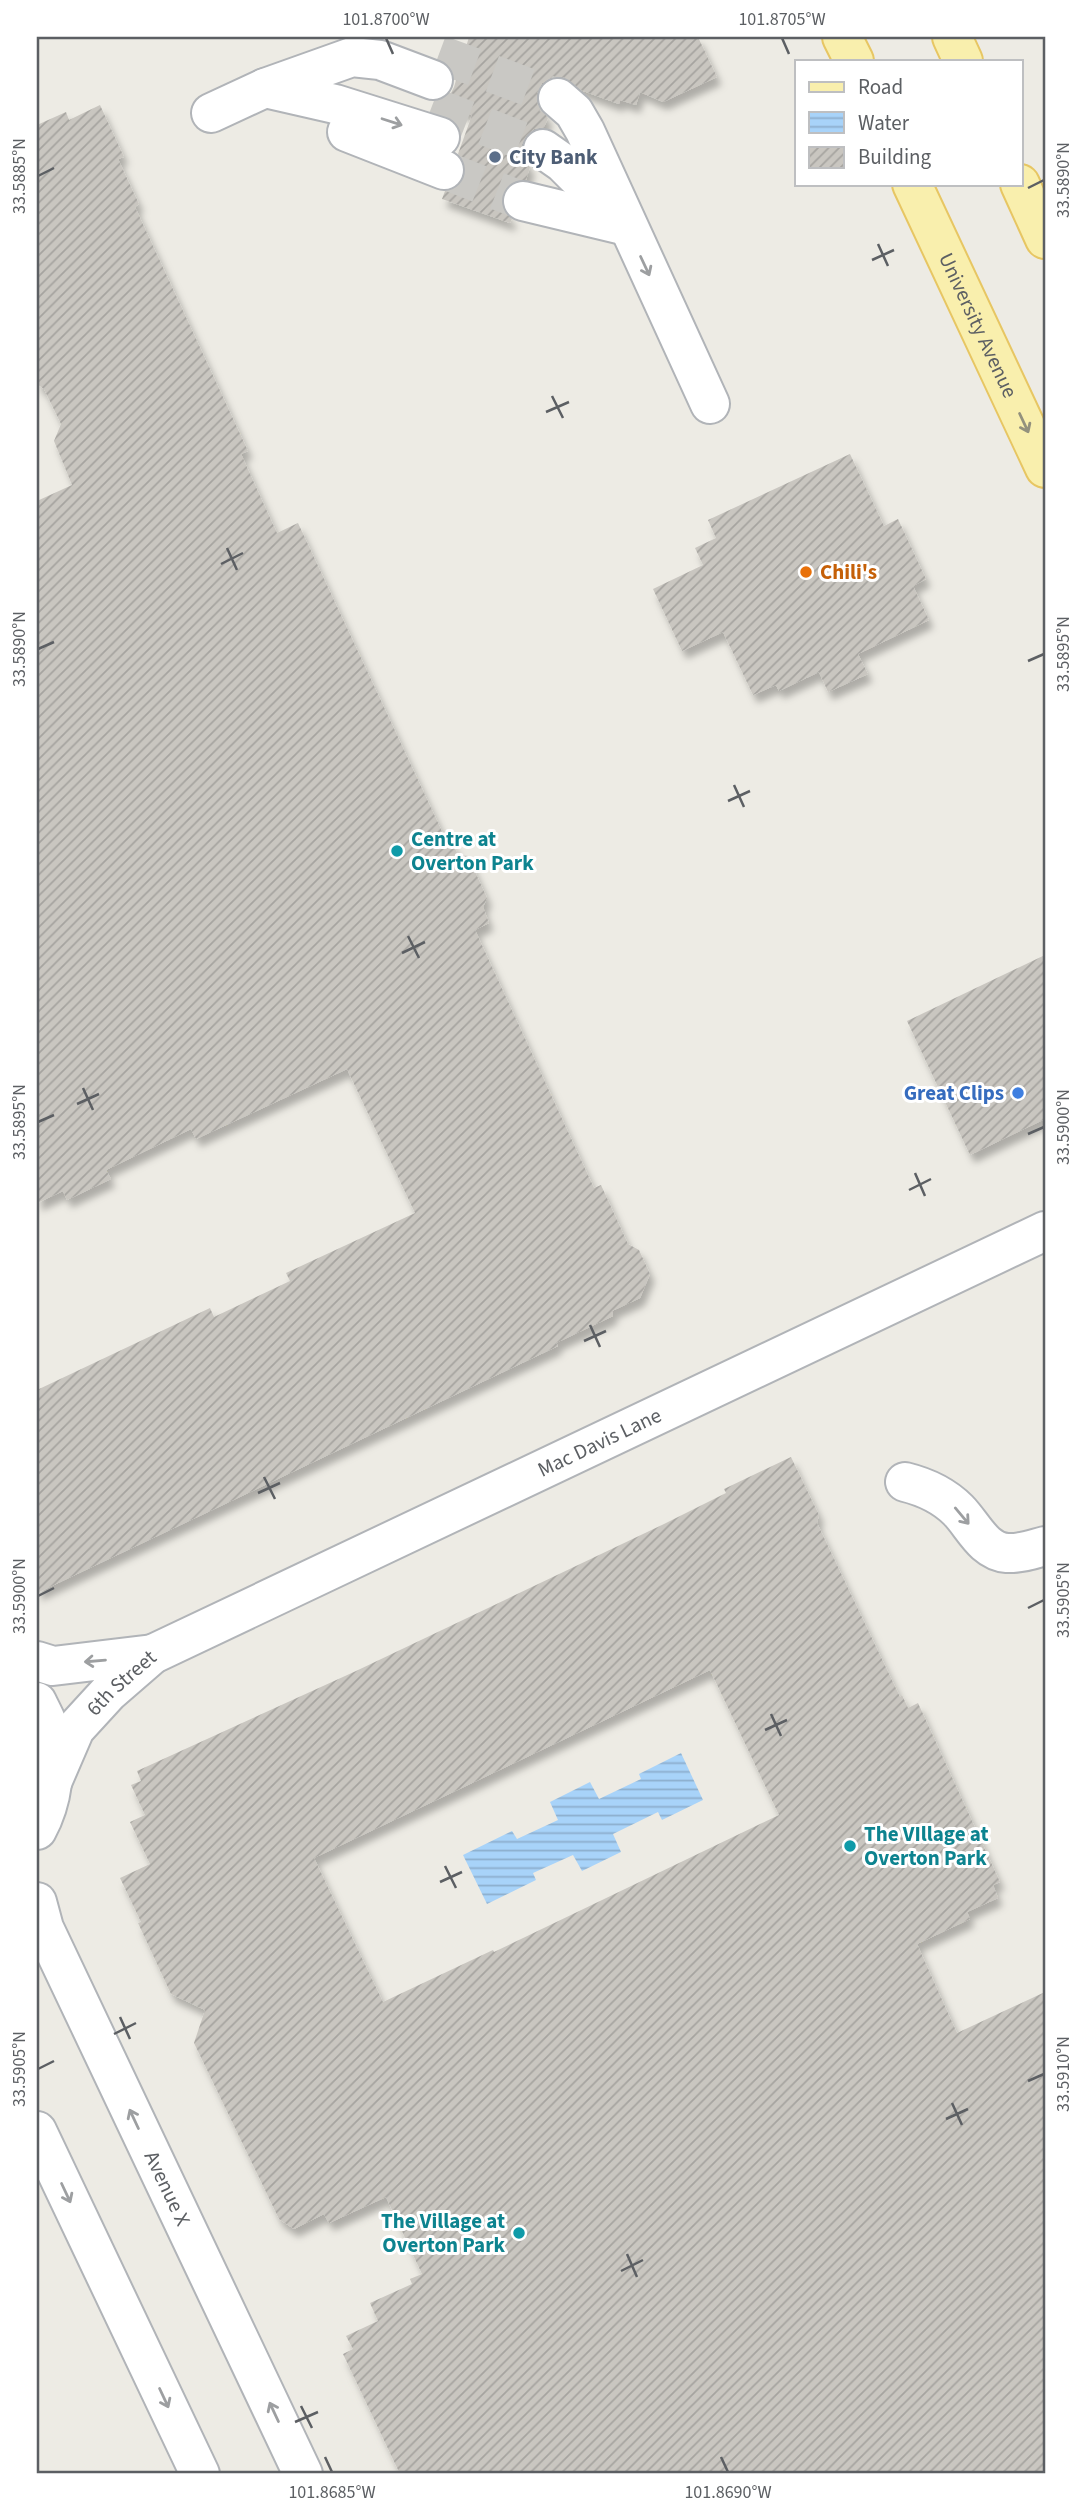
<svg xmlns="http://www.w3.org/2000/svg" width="1082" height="2511" font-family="'Source Sans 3',sans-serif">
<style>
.water{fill:url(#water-rules)}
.building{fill:url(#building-hatch);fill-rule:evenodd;filter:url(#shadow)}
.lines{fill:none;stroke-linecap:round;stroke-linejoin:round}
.minor-tunnel{stroke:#c9c8c4;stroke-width:38;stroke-dasharray:38 19;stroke-linecap:butt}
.minor-casing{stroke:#b1b4b8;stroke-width:42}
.major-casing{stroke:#e7c663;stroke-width:42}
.minor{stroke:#fff;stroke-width:38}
.major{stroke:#f9efad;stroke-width:38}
.oneway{stroke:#9d9fa1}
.oneway2{stroke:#93917d}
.ticks{fill:none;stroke:#5c5f63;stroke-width:2.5}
.service-dot{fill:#5c6f8a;stroke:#fff;stroke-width:2.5}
.food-dot{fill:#e8710a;stroke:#fff;stroke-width:2.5}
.culture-dot{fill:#0f9aa8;stroke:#fff;stroke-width:2.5}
.shop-dot{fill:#3f7fe0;stroke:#fff;stroke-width:2.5}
.labels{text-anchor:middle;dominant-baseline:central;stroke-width:6;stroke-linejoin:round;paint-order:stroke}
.service-label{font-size:21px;font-weight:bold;fill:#4e5e75;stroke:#fff;text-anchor:start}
.street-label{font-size:21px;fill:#5c5f63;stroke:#fff}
.food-label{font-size:21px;font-weight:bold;fill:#c56008;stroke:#fff;text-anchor:start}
.culture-label{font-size:21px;font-weight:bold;fill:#0d838f;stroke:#fff;text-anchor:start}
.shop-label{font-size:21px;font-weight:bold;fill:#366cbe;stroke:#fff;text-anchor:end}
.neatline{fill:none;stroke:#5c5f63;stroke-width:2.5}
.ticks-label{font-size:18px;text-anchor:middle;fill:#5c5f63}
</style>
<defs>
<pattern id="water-rules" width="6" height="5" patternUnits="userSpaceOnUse" patternTransform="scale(1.75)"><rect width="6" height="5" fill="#a8d3f9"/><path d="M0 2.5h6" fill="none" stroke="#8caecd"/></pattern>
<pattern id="building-hatch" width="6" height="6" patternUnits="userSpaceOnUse" patternTransform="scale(1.75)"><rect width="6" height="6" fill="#c9c6c0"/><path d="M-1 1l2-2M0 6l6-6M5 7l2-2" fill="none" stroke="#a6a4a0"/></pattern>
<filter id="shadow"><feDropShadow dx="4.5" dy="8" stdDeviation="3.5" flood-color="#0004"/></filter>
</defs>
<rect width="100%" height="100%" fill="#edebe4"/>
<!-- water -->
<path class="water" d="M681 1753 703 1800 662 1820 658 1812 613 1834 621 1852 582 1871 573 1855 533 1873 536 1880 487 1904 463 1855 512 1831 517 1839 558 1820 550 1802 590 1782 599 1799 641 1779 639 1774Z"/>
<!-- building -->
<path class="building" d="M469 37H698L717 77 663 102 640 92 636 105 620 100 619 104 583 91 563 77H552L542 83 537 93V104L548 118 544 127 534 129 526 136 521 146 523 158 530 167 526 180H516L508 186 502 197V208L512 219 510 223 442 199 445 191 457 187 465 177V166L458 154 472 115 445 105 454 87Z
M100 105 124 157 118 159 139 204 135 207 248 451 241 454 277 533 298 523 447 842 451 840 458 855 468 856 487 898 483 907 489 923 475 930 594 1188 601 1185 628 1244 639 1250 650 1274 640 1298 612 1311 613 1316 556 1343 558 1346 37 1593V1390L210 1308 214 1317 290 1281 286 1273 415 1213 347 1069 196 1139 191 1129 106 1170 111 1179 67 1200 63 1191 37 1203V501L72 485 54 441 61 424 44 389 37 384V125L66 112 69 120Z
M850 454 884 526 898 519 926 579 913 586 929 620 858 654 868 674 828 692 819 672 779 691 776 685 753 695 723 632 682 651 653 589 703 565 695 548 716 538 708 520Z
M1045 955V1119L970 1155 907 1021Z
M791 1457 819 1515 817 1523 900 1697 902 1695 908 1708 918 1703 1000 1882 993 1885 998 1898 967 1912 970 1919 917 1944 957 2033 1045 1992V2474H400L343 2354 353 2349 346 2336 378 2321 370 2303 412 2284 410 2279 422 2274 386 2197 329 2223 324 2214 294 2229 279 2219 194 2043 205 2010 171 1994 138 1923 141 1922 120 1878 150 1864 130 1822 145 1815 131 1785 141 1781 137 1771 356 1671 664 1524 726 1493 724 1489ZM710 1670 779 1815 494 1952 493 1950 383 2002 314 1858Z"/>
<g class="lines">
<!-- minor-tunnel -->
<path class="minor-tunnel" d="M439 54 558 98
M432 106 543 149
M444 170 523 201"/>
<defs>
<g id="minor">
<path d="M265 88 352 57 380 60 433 80"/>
<path d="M558 98 574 112 585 131 710 404"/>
<path d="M211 113 265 88 335 104 440 137"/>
<path d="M347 132 444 170"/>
<path d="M543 149 563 163 610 210"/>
<path d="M523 201 627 226"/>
<path d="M905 1482C925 1487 943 1495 958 1510 973 1525 983 1551 1007 1553 1020 1554 1033 1549 1045 1546"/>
<path d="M37 1661 53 1666 153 1654"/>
<path d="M37 1702C41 1711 48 1722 50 1732 57 1765 53 1801 37 1830"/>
<path id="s1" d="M53 1780 75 1729 108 1693 153 1654 1045 1231"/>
<path id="s2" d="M37 1902 44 1928 303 2474"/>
<path d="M37 2131 200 2474"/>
</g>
<g id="major">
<path d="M842 37 854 61"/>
<path d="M952 37 963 61"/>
<path id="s3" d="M912 184 1045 468"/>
<path d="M1020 184 1045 239"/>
</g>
</defs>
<!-- minor casing -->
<use href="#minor" class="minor-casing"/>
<!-- major casing -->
<use href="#major" class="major-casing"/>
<!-- minor -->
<use href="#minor" class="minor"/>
<!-- major -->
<use href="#major" class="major"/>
</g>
<!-- one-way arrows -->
<defs><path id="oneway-shaft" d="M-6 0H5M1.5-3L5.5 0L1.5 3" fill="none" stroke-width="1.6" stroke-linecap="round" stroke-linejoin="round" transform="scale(1.75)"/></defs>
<g class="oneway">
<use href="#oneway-shaft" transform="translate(392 122) rotate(18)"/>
<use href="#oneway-shaft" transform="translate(645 266) rotate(65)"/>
<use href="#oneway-shaft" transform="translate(962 1516) rotate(50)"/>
<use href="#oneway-shaft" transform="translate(95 1661) rotate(175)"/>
<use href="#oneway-shaft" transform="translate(134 2119) rotate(-115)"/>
<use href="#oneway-shaft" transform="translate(66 2193) rotate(65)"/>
<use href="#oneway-shaft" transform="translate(164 2398) rotate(65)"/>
<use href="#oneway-shaft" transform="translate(274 2412) rotate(-115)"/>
</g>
<use class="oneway2" href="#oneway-shaft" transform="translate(1024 423) rotate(65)"/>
<!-- ticks -->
<path class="ticks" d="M386 38 393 54M782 38 789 54M38 176 54 168M1028 188 1044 180M878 244 888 266M872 260 894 250M552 396 563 418M546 412 569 402M227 548 237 570M221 564 243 553M38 649 54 642M1028 661 1044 654M734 785 744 807M728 801 750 791M408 936 419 958M402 953 425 942M83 1088 93 1110M77 1104 99 1094M38 1122 54 1115M1028 1134 1044 1127M915 1173 925 1196M909 1190 931 1179M590 1325 600 1347M584 1341 606 1331M264 1477 275 1499M258 1493 280 1483M38 1596 54 1588M1028 1608 1044 1600M771 1714 781 1736M765 1730 787 1720M445 1866 456 1888M440 1882 462 1872M120 2017 130 2039M114 2034 136 2023M38 2069 54 2061M1028 2081 1044 2074M952 2103 962 2125M946 2119 968 2109M627 2254 637 2277M621 2271 643 2260M301 2406 312 2428M295 2422 318 2412M325 2457 332 2472M721 2457 728 2472"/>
<!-- markers -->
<circle class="service-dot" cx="495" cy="157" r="7"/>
<circle class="food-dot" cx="806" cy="572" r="7"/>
<g class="culture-dot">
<circle cx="397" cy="851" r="7"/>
<circle cx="850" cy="1846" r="7"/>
<circle cx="519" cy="2233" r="7"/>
</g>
<circle class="shop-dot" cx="1018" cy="1093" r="7"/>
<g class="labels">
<!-- service labels -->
<g class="service-label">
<text x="509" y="157">City Bank</text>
</g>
<!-- street labels -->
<g class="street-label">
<text stroke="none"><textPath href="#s3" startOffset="156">University Avenue</textPath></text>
<text stroke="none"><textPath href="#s1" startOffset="658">Mac Davis Lane</textPath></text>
<text stroke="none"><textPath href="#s1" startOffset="121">6th Street</textPath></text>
<text stroke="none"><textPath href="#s2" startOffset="315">Avenue X</textPath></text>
</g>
<!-- food labels -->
<g class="food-label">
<text x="820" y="572">Chili's</text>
</g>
<!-- culture labels -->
<g class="culture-label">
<text x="411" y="839">Centre at<tspan x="411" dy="24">Overton Park</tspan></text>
<text x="864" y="1834">The VIllage at<tspan x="864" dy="24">Overton Park</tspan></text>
<text x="505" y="2221" text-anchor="end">The Village at<tspan x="505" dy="24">Overton Park</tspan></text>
</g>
<!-- shop labels -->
<g class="shop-label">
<text x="1004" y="1093">Great Clips</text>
</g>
</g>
<!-- border -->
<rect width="1082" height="2511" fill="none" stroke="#ffffff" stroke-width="77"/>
<!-- legend -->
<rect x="795" y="60" width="228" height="126" fill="#ffffff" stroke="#bebfc1" stroke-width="2"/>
<rect x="809" y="82" width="35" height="10" fill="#f9efad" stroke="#bebfc1" stroke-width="2"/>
<text x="858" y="94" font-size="21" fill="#5c5f63">Road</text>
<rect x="809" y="112" width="35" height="21" fill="url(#water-rules)" stroke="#bebfc1" stroke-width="2"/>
<text x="858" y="130" font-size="21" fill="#5c5f63">Water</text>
<rect x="809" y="147" width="35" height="21" fill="url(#building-hatch)" stroke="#bebfc1" stroke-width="2"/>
<text x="858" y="164" font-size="21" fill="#5c5f63">Building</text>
<rect x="38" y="38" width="1006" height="2434" class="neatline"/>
<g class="ticks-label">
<text x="386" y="25">101.8700°W</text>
<text x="782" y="25">101.8705°W</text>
<text transform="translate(19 176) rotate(-90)" y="6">33.5885°N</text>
<text transform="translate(1063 180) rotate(-90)" y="6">33.5890°N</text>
<text transform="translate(19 649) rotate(-90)" y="6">33.5890°N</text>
<text transform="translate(1063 654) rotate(-90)" y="6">33.5895°N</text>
<text transform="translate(19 1122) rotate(-90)" y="6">33.5895°N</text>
<text transform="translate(1063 1127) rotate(-90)" y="6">33.5900°N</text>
<text transform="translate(19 1596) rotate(-90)" y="6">33.5900°N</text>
<text transform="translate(1063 1600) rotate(-90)" y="6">33.5905°N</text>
<text transform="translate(19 2069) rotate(-90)" y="6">33.5905°N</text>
<text transform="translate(1063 2074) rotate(-90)" y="6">33.5910°N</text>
<text x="332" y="2498">101.8685°W</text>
<text x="728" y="2498">101.8690°W</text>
</g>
</svg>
